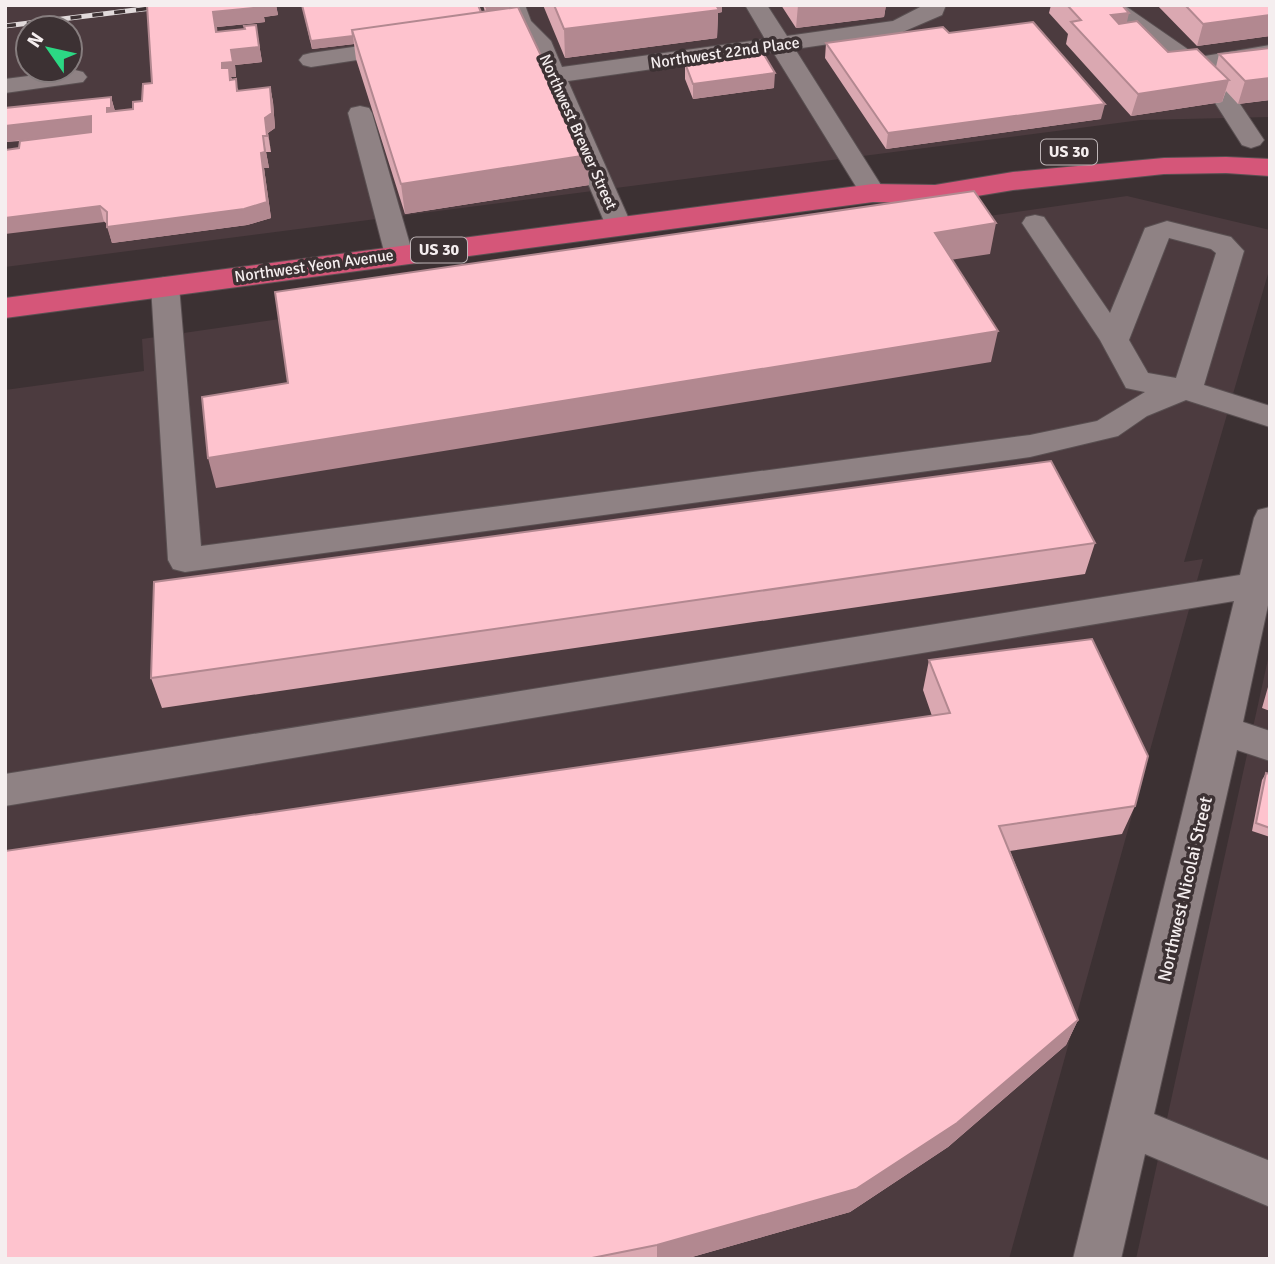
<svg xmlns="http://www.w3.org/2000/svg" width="1275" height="1264" font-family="Signika,sans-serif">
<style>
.built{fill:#4c3b3f;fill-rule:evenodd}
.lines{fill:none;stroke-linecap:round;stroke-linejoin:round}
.minor-casing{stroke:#5a5052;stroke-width:2}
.highway-casing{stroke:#5a5052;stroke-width:2}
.minor{fill:#8f8284;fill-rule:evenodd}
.highway{fill:#d55679;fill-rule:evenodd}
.rail-casing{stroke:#e1dadb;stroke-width:5}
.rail{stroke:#3c3133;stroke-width:3.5;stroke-dasharray:11;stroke-linecap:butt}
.wall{fill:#daa8b1}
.shaded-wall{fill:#b28890}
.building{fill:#fec3ce;stroke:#b28890;stroke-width:2}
.labels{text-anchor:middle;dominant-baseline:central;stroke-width:7;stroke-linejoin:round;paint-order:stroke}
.far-street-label{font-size:16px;fill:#f5eeef;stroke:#3c3133}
.shield{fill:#3c3133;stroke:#beb5b7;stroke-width:2}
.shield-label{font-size:16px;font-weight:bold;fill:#f5eeef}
.street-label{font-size:18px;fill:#f5eeef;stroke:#3c3133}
</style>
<rect width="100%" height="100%" fill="#3c3133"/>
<!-- built -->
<path class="built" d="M5 5H1270V117L1141 120 5 267ZM28 28H70V70H28Z
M1127 196 1270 230V267L1184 562 1203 559 1009 1259H5V390L144 371 142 339Z
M1270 650V1259H1136L1157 1164Z"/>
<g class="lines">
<defs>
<path id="minor" d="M503 5H525L531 21 551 41 562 67 765 39 745 5H767L787 36 893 21 924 5H946L942 15 898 34 795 49 886 193 882 199 873 201 864 199 860 193 773 52 568 81 632 226 629 232 619 234 609 232 606 226 529 44 509 24Z
M1098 5H1124L1199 57 1270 45V59L1212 69 1228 86 1264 140 1260 145 1251 148 1242 145 1210 95 1187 70Z
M402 40 410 42 414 47 410 52 311 67 303 65 299 60 303 55 311 53Z
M75 70 83 72 87 77 83 82 5 93V79Z
M360 106 369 108 372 113 413 255 409 261 399 263 389 261 385 255 348 113 351 108Z
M1035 215 1044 217 1110 313 1145 228 1167 221 1231 237 1244 251 1204 385 1270 406V427L1186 400 1147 416 1118 436 1030 457 185 572 173 569 168 560 151 286 155 280 165 277 175 280 179 286 201 546 1030 435 1097 421 1145 392 1126 388 1100 340 1022 223 1026 217ZM1169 238 1211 249 1216 253 1176 378 1148 373 1129 340Z
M1270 507V596L1243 722 1270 731V761L1237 750 1154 1114 1270 1161V1207L1145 1154 1121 1259H1073L1234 601 5 806V774L1240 575 1254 518 1258 510Z"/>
<path id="highway" d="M1226 157 1270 159V176L1226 173 1164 174 1013 190 935 203 873 202 5 318V298L873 184 935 185 1013 172 1164 158Z"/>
</defs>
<!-- minor casing -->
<use href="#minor" class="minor-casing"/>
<!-- highway casing -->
<use href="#highway" class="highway-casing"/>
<!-- minor -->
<use href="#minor" class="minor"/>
<!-- highway -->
<use href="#highway" class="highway"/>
<defs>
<path id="rail" d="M5 26 176 5"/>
</defs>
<!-- rail casing -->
<use href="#rail" class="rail-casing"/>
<!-- rail -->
<use href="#rail" class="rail"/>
</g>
<!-- wall -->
<path class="wall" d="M147 5H276L278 15 264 17 265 22 217 27V32L245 29 256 25 262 62 235 65 236 77H231L239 91 270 87 273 102 275 128 268 133 271 152H266L269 168H264L271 218 247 225 112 243 107 224 19 148 20 141 5 142V108L111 97 115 111 133 109 142 101 152 83Z
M302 5 481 12H485L483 5H509V8L588 155 589 185 405 214 356 59 354 44 312 49Z
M543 5H722V12L718 13 717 38 565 58Z
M781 5H886L884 17 796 28Z
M1051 5H1122L1127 23 1168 52 1216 67 1219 54 1270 48V100L1238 104 1226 91 1222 102 1131 116 1066 44 1068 34 1049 13Z
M1157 5H1270V36L1197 46Z
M949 33 1101 119 886 149 825 58 826 43Z
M685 63 774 88 693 99 685 79Z
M1095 543 1085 574 162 708 151 678Z
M929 660 1135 806 1122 834 1010 851 1078 1020 1066 1045 948 1147 850 1212 685 1259H5L932 716 923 690Z
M1270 680V711L1262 708Z
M1266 773 1270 774V837L1252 831 1262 780Z"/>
<!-- shaded-wall -->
<path class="shaded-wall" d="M261 5H276L278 15 264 17 265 22 217 27 219 47 216 32 213 12Z
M504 5H509V12L486 15V7Z
M704 5H722V12L718 13 717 38 565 58 564 29Z
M798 5H886L884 17 796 28Z
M1129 13 1124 35 1111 15Z
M1270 15V36L1197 46 1203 24Z
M256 25 262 62 235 65 236 77H231L232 83 226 84 222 63 231 50Z
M353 36 354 44 312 49 311 41Z
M775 73 774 88 693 99V84Z
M1270 78V100L1238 104 1245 81Z
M1229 80 1222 102 1131 116 1138 94Z
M270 87 273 102 275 128 268 133 271 152 265 118Z
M111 97 115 112H107Z
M1105 104 1101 119 886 149 888 133Z
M91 116 95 132 5 142V126Z
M263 136 269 168H264L271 218 247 225 112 243 107 227 261 153Z
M588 155 589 185 405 214 401 184Z
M100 206 104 222 5 234V218Z
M996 223 990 254 930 263 935 233Z
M998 331 991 362 216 488 208 458Z
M1078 1020 1066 1045 948 1147 850 1212 685 1259H657V1245Z"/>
<!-- building -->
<path class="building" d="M147 5H262L263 7 213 12 216 32 245 29 244 26 256 25 259 47 231 50 233 62 222 63V68H229L230 80 236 79 237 91 270 87 272 113 265 118 267 136H263L265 152 261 153 267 202 244 209 107 227V212L100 206 5 218V150L19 148 20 141 91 132V116L5 126V108L111 97V108H107V112L133 109V102L142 101 143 84 152 83Z
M302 5H478L481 12 352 30 353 36 311 41Z
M485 5H504L486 7Z
M554 5H716L719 10 564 29Z
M1067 5H1122L1129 13 1111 15 1119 24 1137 21 1168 52 1197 49 1229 80 1138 94 1071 22 1081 20Z
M1185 5H1270V15L1203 24Z
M518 7 588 155 401 184 352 30Z
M1033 22 1105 104 888 133 826 43 943 27 949 33Z
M1270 48V78L1245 81 1219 54Z
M763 53 775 73 693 84 685 63Z
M974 191 996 223 935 233 998 331 208 458 202 397 288 383 275 292Z
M1051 461 1095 543 151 678 154 582Z
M1092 639 1148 756 1135 806 999 826 1078 1020 957 1123 856 1189 657 1245 587 1259H5V851L950 713 929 660Z
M1266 773 1270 774V828L1256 823Z"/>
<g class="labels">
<!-- far-street labels -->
<g class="far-street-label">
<text transform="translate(725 53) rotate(-8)">Northwest 22nd Place</text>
<text transform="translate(578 132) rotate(66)">Northwest Brewer Street</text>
<text transform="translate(314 266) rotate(-8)">Northwest Yeon Avenue</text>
</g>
<!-- shield labels -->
<g class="shield">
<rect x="1041" y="139.5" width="56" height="25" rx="5"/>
<rect x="411" y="237.5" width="56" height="25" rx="5"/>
</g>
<g class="shield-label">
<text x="1069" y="152">US 30</text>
<text x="439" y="250">US 30</text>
</g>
<!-- street labels -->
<g class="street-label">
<text transform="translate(1185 889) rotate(-77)">Northwest Nicolai Street</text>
</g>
</g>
<!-- border -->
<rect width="1275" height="1264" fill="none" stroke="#f5eeef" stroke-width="14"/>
<!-- north arrow -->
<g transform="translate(49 49) rotate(304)"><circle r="33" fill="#3c3133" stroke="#867d7e" stroke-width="2"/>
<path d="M0-5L12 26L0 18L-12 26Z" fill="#2cd884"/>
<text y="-10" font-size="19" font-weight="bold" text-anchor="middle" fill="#f5eeef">N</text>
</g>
</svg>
